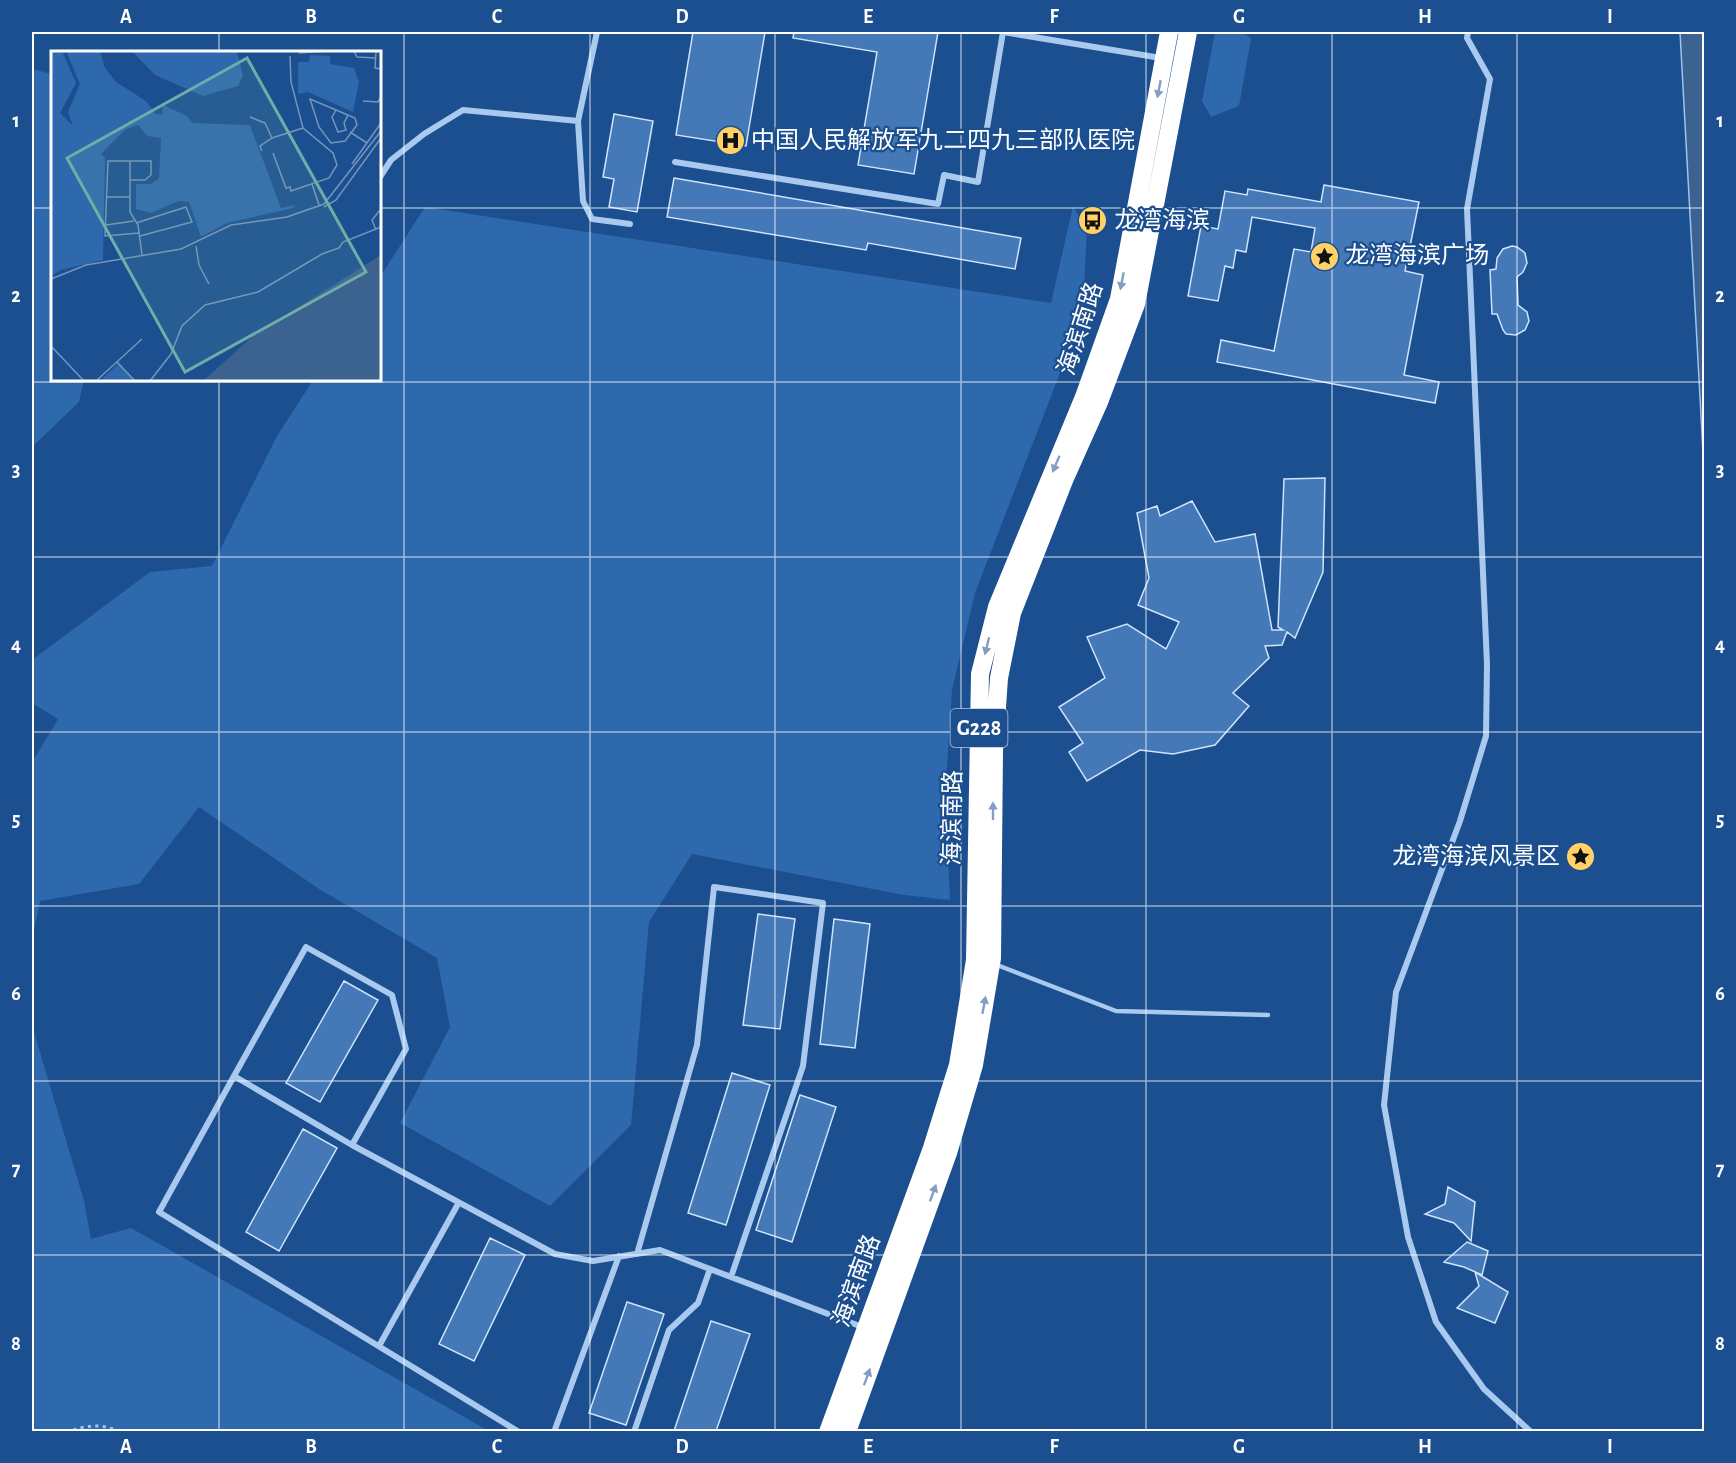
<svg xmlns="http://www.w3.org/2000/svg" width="1736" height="1463" font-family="'Alegreya Sans','Noto Sans SC',sans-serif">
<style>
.green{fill:#2e69ad}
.water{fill:#3c6290;stroke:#9cc4f0;stroke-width:1.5}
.building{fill:#4478b7;stroke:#cfe3fa;stroke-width:1.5}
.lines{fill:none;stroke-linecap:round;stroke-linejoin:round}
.path{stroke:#a9c9ee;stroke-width:3;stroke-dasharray:3 4.5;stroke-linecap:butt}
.lane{stroke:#a9c9ee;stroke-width:4.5}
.street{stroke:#a9c9ee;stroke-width:6}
.highway{stroke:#fff;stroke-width:18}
.oneway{fill:#829ec1}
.grid{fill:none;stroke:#fff;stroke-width:1.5;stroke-opacity:0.55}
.labels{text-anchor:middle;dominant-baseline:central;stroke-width:4.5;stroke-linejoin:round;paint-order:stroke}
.shield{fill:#1b4f8f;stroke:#bbcadd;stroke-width:1.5}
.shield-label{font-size:22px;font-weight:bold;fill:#fff}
.poi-label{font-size:24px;fill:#fff;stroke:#1b4f8f;text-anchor:start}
.street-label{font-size:24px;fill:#fff;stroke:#1b4f8f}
.inset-road{fill:none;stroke:#7695bc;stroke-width:1.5}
.view{fill:#6fada8;fill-opacity:0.15;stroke:#6fada8;stroke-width:3}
.inset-edge{fill:none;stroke:#fff;stroke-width:3}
.neatline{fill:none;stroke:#fff;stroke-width:2}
.grid-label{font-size:20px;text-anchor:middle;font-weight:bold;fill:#fff}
</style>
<rect width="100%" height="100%" fill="#1b4f8f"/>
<!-- green -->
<path class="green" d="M1215 32H1244L1251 39 1239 106 1211 117 1202 101Z
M32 69 52 74V380H84L79 402 32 447Z
M1073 206 1087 230 1083 306 1077 329 975 593 952 690 945 797 950 900 904 895 692 854 649 922 631 1125 550 1206 400 1123 450 1027 437 958 319 889 199 807 139 884 40 901 32 941V757L36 756 58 719 32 703V660L150 572 212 566 277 436 313 380H380V277L425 207 1051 303Z
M32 1025 84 1201 91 1239 131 1228 489 1431H32Z"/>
<!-- water -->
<path class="water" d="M1680 32H1704V470Z"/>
<!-- building -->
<path class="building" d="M693 32H765L746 146 676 135Z
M794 32H938L914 174 858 165 877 52 793 38Z
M614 114 653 121 637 212 609 207 614 179 603 177Z
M674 178 1021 238 1015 269 868 243 866 250 667 217Z
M1324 185 1419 202 1405 271 1423 275 1404 375 1439 382 1435 403 1217 362 1221 340 1274 351 1294 249 1311 252 1315 228 1252 217 1246 252 1236 250 1233 268 1225 266 1218 301 1188 296 1201 226 1218 229 1225 191 1247 195 1248 189 1321 202Z
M1512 246 1517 247 1525 253 1527 263 1523 272 1517 277 1518 305 1527 312 1529 321 1525 330 1516 335 1506 334 1503 330 1497 314H1492L1490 270 1496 269 1497 258 1503 249Z
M1325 478 1323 572 1295 638 1287 632 1282 645 1265 646 1269 658 1233 693 1249 706 1215 745 1173 754 1140 750 1087 781 1069 752 1083 743 1059 707 1105 678 1087 637 1127 624 1166 649 1179 622 1138 605 1149 578 1137 513 1157 506 1160 516 1192 501 1215 542 1255 534 1272 630H1283L1278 627 1284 479Z
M758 914 795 919 780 1029 743 1025Z
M834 919 870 924 855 1048 820 1044Z
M344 981 378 1000 320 1102 286 1083Z
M732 1073 770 1085 726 1225 688 1213Z
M800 1095 836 1107 792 1242 756 1230Z
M303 1129 337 1148 279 1251 246 1232Z
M1448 1187 1475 1202 1471 1241 1454 1223 1425 1214 1445 1204Z
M490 1238 525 1255 474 1361 439 1344Z
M1467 1242 1488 1251 1482 1275 1464 1267 1444 1262Z
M1475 1272 1508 1292 1495 1323 1457 1308 1479 1286Z
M627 1302 664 1314 626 1425 589 1413Z
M711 1321 750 1334 716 1431H674Z"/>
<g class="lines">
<!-- path -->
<path class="path" d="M66 1432C87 1426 99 1422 120 1432"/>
<!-- lane -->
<path class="lane" d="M997 965 1116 1011 1268 1015"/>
<!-- street -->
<path class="street" d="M597 32 578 121 583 201 592 219 630 224
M1003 32 1161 58
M1468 32 1467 38 1490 79 1467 209 1487 664 1486 736 1460 821 1396 992 1384 1105 1408 1237 1436 1322 1484 1389 1531 1432
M675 162 938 204 944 175 978 182 1003 32
M380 177 391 160 424 134 463 110 578 121
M234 1076 306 947 392 995 406 1049 352 1145
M637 1254 697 1045 714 887 823 903 803 1066 731 1277
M379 1346 458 1204
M519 1432 159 1212 234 1076 352 1145 555 1254 593 1261 660 1250 865 1328
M554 1432 619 1256
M634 1432 669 1330 698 1303 710 1269"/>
<!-- highway -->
<path class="highway" d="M828 1432 932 1148 958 1065 975 960 980 674 997 607 1084 397 1119 299 1169 32
M847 1432 948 1153 974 1065 992 958 994 751 999 678 1012 613 1065 478 1099 402 1136 304 1188 32"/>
</g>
<!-- one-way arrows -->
<defs><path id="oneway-solid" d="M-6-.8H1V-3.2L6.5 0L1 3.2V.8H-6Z" transform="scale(1.5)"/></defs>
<g class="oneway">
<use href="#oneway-solid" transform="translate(1159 89) rotate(101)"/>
<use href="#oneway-solid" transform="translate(1122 281) rotate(101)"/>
<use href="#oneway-solid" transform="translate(1056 464) rotate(113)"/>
<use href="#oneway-solid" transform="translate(987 646) rotate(104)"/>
<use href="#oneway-solid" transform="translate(993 811) rotate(-90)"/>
<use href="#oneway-solid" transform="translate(984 1005) rotate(-80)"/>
<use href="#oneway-solid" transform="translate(933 1193) rotate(-70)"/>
<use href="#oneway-solid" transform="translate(867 1377) rotate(-70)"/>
</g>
<!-- grid -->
<path class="grid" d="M219 32V52M404 32V1432M590 32V1432M775 32V1432M961 32V1432M1146 32V1432M1332 32V1432M1517 32V1432M32 208H52M380 208H1704M219 380V1432M32 382H1704M32 557H1704M32 732H1704M32 906H1704M32 1081H1704M32 1255H1704"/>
<!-- icons -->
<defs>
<symbol id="hospital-disc" viewBox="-11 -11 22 22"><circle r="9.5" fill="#ffd166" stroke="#1b4f8f"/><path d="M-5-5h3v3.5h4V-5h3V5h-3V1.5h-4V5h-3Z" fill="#111"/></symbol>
<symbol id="bus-disc" viewBox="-11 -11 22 22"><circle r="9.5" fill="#ffd166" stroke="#1b4f8f"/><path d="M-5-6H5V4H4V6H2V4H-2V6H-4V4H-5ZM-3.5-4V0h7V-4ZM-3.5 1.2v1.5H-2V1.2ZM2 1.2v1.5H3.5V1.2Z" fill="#111"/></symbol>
<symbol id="sight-disc" viewBox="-11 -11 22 22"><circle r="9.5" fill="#ffd166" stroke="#1b4f8f"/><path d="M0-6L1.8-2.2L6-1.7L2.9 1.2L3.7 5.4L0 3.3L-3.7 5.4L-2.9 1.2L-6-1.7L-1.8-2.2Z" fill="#111"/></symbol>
</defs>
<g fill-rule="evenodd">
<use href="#hospital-disc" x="714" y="124" width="33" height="33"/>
<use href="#bus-disc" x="1076" y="204" width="33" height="33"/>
<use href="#sight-disc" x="1308" y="240" width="33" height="33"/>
<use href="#sight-disc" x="1564" y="840" width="33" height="33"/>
</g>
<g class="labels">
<!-- shield labels -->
<rect class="shield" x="950.5" y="709" width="57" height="38" rx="4.5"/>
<g class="shield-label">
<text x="979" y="728">G228</text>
</g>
<!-- poi labels -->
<g class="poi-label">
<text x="751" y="141">中国人民解放军九二四九三部队医院</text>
<text x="1114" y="221">龙湾海滨</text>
<text x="1345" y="256">龙湾海滨广场</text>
<text x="1560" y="857" text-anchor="end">龙湾海滨风景区</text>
</g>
<!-- street labels -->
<g class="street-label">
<text transform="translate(1081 329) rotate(-72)">海滨南路</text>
<text transform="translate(953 818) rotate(-89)">海滨南路</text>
<text transform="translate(857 1281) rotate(-70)">海滨南路</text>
</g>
</g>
<!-- overview -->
<g transform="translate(51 51)">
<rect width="330" height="330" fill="#1b4f8f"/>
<path d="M0 0H11L25 32 9 62 22 75 17 61 29 33 15 0H49L54 17 65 31 95 50 105 63 111 64 112 54 136 65 141 72 199 74 230 157 244 154 242 157 176 172 150 186 138 151 127 150 100 162 85 158V133H100L108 127 110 87 96 85 87 74 75 78 50 103 54 107 52 209 10 219 0 225ZM81 0H186L192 25 187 35 152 45 104 24ZM259 4 279 5V13L303 17 308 31 302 61 257 41 247 43V11H258ZM68 312 85 330H49Z" fill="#2e69ad"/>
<path d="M330 204V330H152L202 285Z" fill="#3c6290"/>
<path class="inset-road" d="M303 0 306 6 325 7M325 0 324 17 330 18M248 2 278 0M259 48 304 67 306 74 294 90 280 92 268 76ZM312 50 327 51 330 46M285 59 281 66 287 81 295 79 293 72 297 64M199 66 214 72 221 87M299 81 316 92M211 100 209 95 221 87 252 77M222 102 235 137 239 136 240 140 278 127 286 114 282 102 252 77 240 31 239 5M301 113 330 72M79 129H94L100 124V110H79M261 133 268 154M56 146H79M273 156 285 149 330 87M85 172 135 156 141 171 89 185M55 174 83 170M325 179 321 169 330 158M88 182 54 185 57 110H79V161L87 174 91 204M145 195 148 214 158 233M0 228 35 214 130 198 180 174 236 166 273 153 330 80M0 295 33 330M66 311 84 330M45 330 91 288M99 330 120 303 131 275 154 254 207 241 271 203 288 197 292 191 330 176"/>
<path class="view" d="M196 7 315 221 134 321 16 107Z"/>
<rect width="330" height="330" class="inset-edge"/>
</g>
<!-- border -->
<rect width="1736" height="1463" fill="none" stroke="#1b4f8f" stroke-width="66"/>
<rect x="33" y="33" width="1670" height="1397" class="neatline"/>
<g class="grid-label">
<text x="126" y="23">A</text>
<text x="311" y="23">B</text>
<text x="497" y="23">C</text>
<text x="682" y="23">D</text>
<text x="868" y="23">E</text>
<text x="1054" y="23">F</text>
<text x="1239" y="23">G</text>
<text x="1425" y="23">H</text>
<text x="1610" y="23">I</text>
<text x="16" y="127">1</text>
<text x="1720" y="127">1</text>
<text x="16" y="302">2</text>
<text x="1720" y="302">2</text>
<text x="16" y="476">3</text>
<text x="1720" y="476">3</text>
<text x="16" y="651">4</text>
<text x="1720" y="651">4</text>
<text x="16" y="826">5</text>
<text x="1720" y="826">5</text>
<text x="16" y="1000">6</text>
<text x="1720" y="1000">6</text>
<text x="16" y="1175">7</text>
<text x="1720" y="1175">7</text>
<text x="16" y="1350">8</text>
<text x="1720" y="1350">8</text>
<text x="126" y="1453">A</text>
<text x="311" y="1453">B</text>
<text x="497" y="1453">C</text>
<text x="682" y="1453">D</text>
<text x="868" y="1453">E</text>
<text x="1054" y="1453">F</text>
<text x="1239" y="1453">G</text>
<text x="1425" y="1453">H</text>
<text x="1610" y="1453">I</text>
</g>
</svg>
